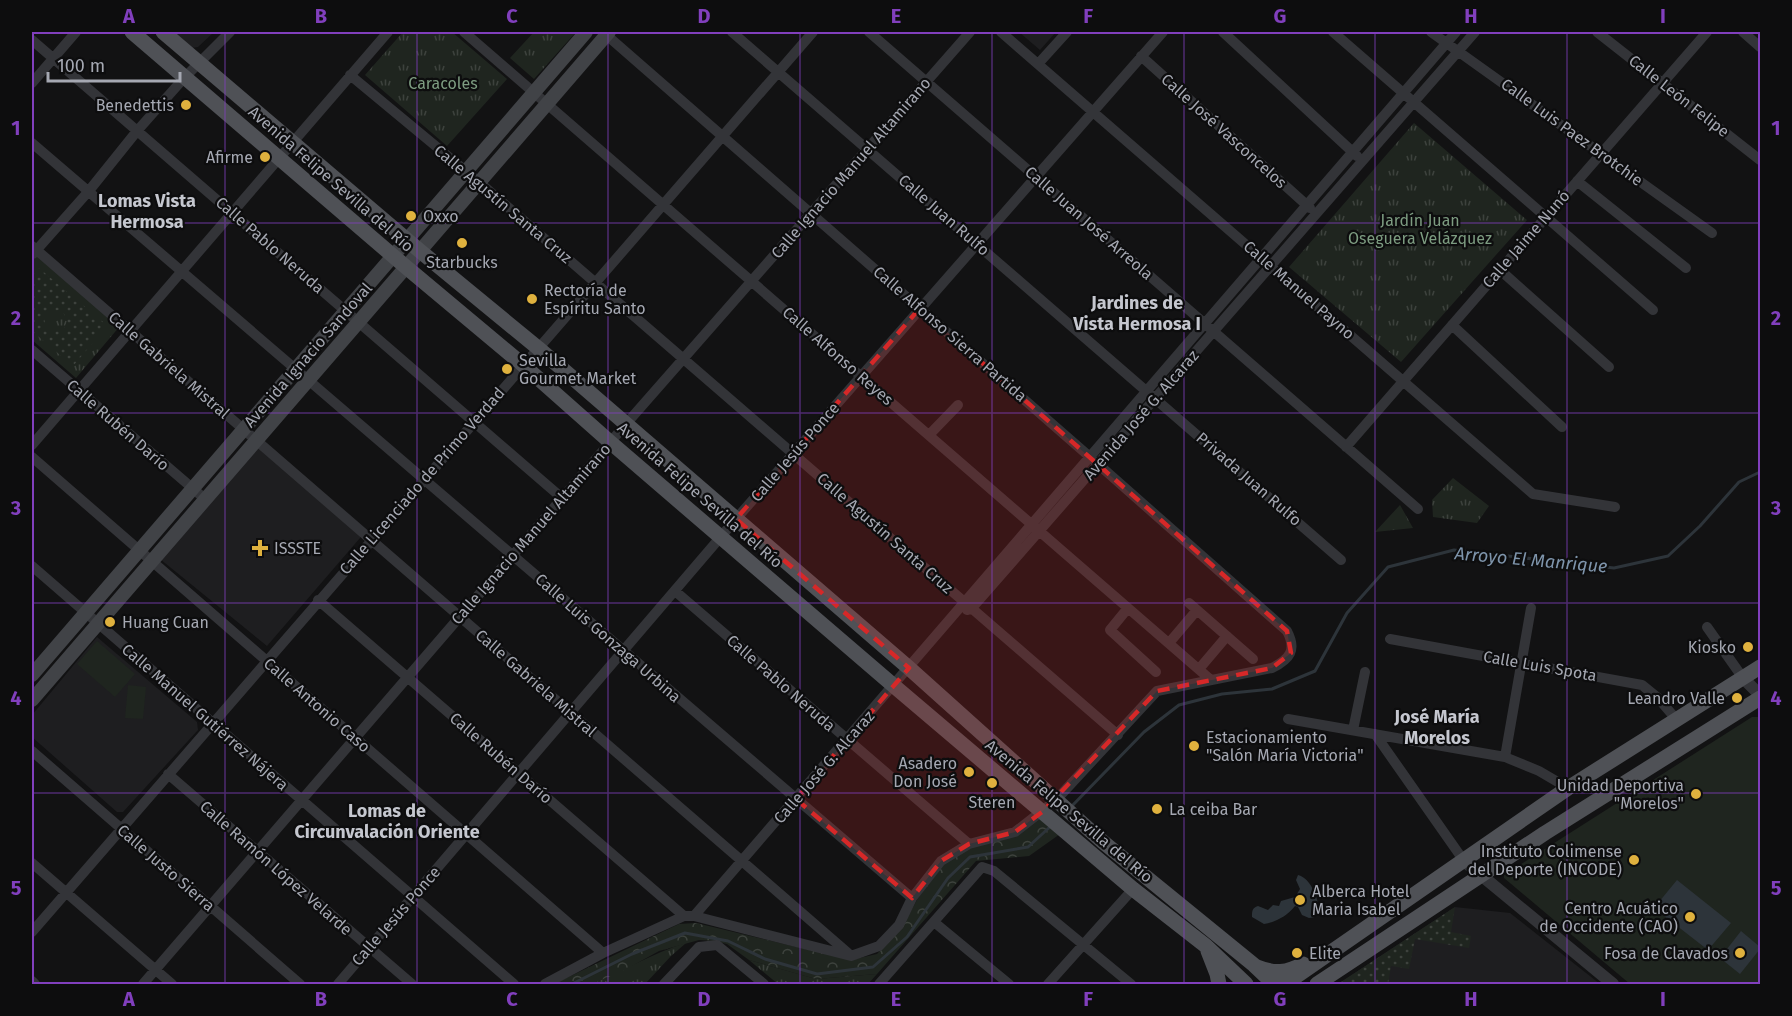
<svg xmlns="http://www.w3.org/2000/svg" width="1792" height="1016" font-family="'Fira Sans',sans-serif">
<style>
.built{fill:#1e1e20}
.grass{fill:url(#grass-tufts)}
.forest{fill:url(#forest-crowns)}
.garden{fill:url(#garden-dots);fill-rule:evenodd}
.pitch{fill:#1f251f}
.water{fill:#2d343a}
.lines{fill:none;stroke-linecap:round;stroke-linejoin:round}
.stream{stroke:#2d343a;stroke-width:3}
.minor{stroke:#333438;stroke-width:10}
.tertiary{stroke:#333438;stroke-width:12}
.secondary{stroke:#414347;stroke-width:14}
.primary{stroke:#4f5156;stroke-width:15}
.marked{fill:#d62828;fill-opacity:0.2;stroke:#d62828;stroke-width:4.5;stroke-dasharray:12 8;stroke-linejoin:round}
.grid{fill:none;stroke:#813fbd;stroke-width:1.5;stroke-opacity:0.55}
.poi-dot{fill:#dfb13e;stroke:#0d0d0e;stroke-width:2}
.labels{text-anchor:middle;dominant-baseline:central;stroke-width:4.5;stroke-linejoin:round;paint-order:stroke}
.park-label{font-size:16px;fill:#7d9c81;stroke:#0d0d0e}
.street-label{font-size:16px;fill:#a5a8b2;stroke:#0d0d0e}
.poi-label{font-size:16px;fill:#a5a8b2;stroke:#0d0d0e;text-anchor:end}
.neighbourhood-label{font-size:18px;font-weight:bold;fill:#c5c7cf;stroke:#0d0d0e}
.water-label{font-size:18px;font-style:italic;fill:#7e94ab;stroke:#0d0d0e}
.neatline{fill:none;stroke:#813fbd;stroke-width:2}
.grid-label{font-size:20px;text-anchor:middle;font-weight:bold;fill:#813fbd}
</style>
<defs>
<pattern id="grass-tufts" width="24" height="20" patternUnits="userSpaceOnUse" patternTransform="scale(1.5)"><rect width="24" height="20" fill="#1f251f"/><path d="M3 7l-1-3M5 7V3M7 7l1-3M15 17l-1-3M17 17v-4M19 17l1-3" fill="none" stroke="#3d423d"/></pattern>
<pattern id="forest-crowns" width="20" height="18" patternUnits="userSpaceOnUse" patternTransform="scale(1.5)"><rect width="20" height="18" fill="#1f251f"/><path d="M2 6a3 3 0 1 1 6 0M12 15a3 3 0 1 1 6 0" fill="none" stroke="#3d423d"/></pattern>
<pattern id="garden-dots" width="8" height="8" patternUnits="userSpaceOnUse" patternTransform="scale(1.5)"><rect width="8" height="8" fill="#1f251f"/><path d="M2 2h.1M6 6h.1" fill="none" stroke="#3d423d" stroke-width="1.8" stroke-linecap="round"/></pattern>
</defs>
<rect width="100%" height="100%" fill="#121213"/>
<!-- built -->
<path class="built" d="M173 32H214L198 47 192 48Z
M1019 32H1056L1040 50Z
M256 446 361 535 360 538 267 646 160 559Z
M97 637 197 722 198 730 123 812H117L32 737V715Z
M1455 907 1510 913 1600 984H1338Z"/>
<!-- grass -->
<path class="grass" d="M403 32H452L507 79 447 146 365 75Z
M534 32H576L534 79 510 58Z
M1414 123 1527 220 1401 362 1289 267Z
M37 255 120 326 76 378 32 340V262Z
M1453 478 1489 506 1477 523 1433 517 1432 500Z
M1400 505 1413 528 1375 532Z
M686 943 671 956 645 984H591C623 971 653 953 686 943Z
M749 960 816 979 877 974 868 984H778Z"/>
<!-- forest -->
<path class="forest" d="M1040 819 1060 834 1029 856 976 861 877 974 816 979 749 960 727 944 714 941 699 940 659 951 621 972 591 984H554L679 924 696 923 851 960 877 954 902 928 918 898 945 863 971 848Z"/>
<!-- garden -->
<path class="garden" d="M39 268 107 326 73 366 32 331V277ZM58 310 64 314 67 321 64 329 54 332 47 329 44 319 48 313Z
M1455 907 1451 932 1471 936 1469 948 1415 939 1409 969 1391 966 1388 984H1338Z"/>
<!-- pitch -->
<path class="pitch" d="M97 641 135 674 115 697 77 664Z
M128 685 146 687 143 719 125 718Z
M1752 717H1760V984H1630L1504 878V875Z"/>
<!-- water -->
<path class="water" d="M1298 875C1311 878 1319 900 1319 912L1315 917 1309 918 1302 915 1298 907 1295 906C1287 916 1276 922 1264 924L1252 917C1252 911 1252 908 1258 906L1268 910 1273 905 1279 906 1281 901 1295 897 1300 889 1296 880Z
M1677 880 1731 923 1708 950 1654 908Z
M1741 931 1760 947V949L1740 974 1720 958Z"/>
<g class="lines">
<!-- stream -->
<path class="stream" d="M1070 808 1144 732 1179 705 1222 694 1272 689 1315 671 1347 613 1388 567 1454 550 1614 568 1668 556 1700 526 1739 482 1760 472
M572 984 632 954 685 933 728 941 765 959 817 974 873 967 907 937 948 878 970 857 1028 847 1052 825"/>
<!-- minor -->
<path class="minor" d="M464 32 1211 680
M732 32 1341 560
M869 32 1418 509
M1001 32 1533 494 1615 507
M1223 32 1357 156
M1333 32 1653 310
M1431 32 1712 233
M1597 32 1760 160
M1743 32 1760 47
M32 40 562 498
M1141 56 1310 208
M1038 64 1067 32
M350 75 479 182 1118 735
M32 83 76 32
M32 143 912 898
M1577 181 1686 268
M32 246 848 953
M33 254 88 192 137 131 184 78 230 32
M1500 270 1609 367
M1452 325 1562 427
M32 350 205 499
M929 435 958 405
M32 445 388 32
M1346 447 1707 32
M32 457 603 953
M32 566 514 984
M675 591 969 844
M318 600 684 916
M1189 603 1253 659
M1128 608 1110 630 1156 672
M967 610 972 608 1475 32
M1707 627 1743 678
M1390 639 1642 685 1658 698 1676 719
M1169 643 1197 610
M1199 669 1227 636
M1288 719 1505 757 1539 771 1568 788
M1353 730 1365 672
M1375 734 1464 861
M32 751 300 984
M1505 757 1531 608
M168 774 412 984
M32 863 172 984
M694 916 1456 32
M934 922 1009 984
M32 932 813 32
M32 981 35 984
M143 984 626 424 970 32
M338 984 736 519 1163 32
M545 984 603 953 684 916H694L851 956 879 946 899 925 912 898 941 861 969 844 1015 832 1056 800 1157 691 1272 668C1290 659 1297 650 1287 631L1090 457 603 32
M664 984 699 947 717 945 764 984
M879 984 982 867 994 871 1131 984
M1048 984 1133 889"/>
<!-- tertiary -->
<path class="tertiary" d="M1743 678 1760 695
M1464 861 1613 984"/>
<!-- secondary -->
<path class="secondary" d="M32 675 586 32
M32 700 609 32"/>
<!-- primary -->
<path class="primary" d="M132 32 406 267 522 364 610 442 894 686 1133 889 1206 946 1246 984
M163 32 420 251 538 348 909 668 1103 842 1254 965 1274 984
M1208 951 1217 974 1219 984
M1257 967C1274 974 1287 973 1303 964
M1285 984 1568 788 1760 667
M1317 984 1545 833 1760 698"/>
</g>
<!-- marked area -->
<path class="marked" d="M920 308 1287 631 1291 653 1272 668 1157 691 1042 812 1015 832 969 844 941 861 912 898 796 799 909 668 736 519Z"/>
<!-- grid -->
<path class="grid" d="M225 32V984M417 32V984M608 32V984M800 32V984M992 32V984M1184 32V984M1375 32V984M1567 32V984M32 223H1760M32 413H1760M32 603H1760M32 793H1760"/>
<!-- markers -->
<g class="poi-dot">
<circle cx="186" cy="105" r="6"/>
<circle cx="265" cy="157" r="6"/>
<circle cx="411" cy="216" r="6"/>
<circle cx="462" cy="243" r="6"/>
<circle cx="532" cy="299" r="6"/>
<circle cx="507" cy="369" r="6"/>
<path d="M257 539h6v6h6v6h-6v6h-6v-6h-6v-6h6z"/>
<circle cx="110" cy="622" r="6"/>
<circle cx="1748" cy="647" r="6"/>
<circle cx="1737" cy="698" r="6"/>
<circle cx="1194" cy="746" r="6"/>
<circle cx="969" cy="772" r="6"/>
<circle cx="992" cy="783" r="6"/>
<circle cx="1696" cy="794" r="6"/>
<circle cx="1157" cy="809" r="6"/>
<circle cx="1634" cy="860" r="6"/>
<circle cx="1300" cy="900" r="6"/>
<circle cx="1690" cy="917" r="6"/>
<circle cx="1297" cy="953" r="6"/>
<circle cx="1740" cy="953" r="6"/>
</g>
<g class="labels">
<!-- park labels -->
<g class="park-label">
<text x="443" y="83">Caracoles</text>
<text x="1420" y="220">Jardín Juan<tspan x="1420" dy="18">Oseguera Velázquez</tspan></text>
</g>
<!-- street labels -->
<g class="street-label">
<text transform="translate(1679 96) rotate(38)">Calle León Felipe</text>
<text transform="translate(1224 131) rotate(42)">Calle José Vasconcelos</text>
<text transform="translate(1572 132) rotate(36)">Calle Luis Paez Brotchie</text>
<text transform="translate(851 168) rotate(-49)">Calle Ignacio Manuel Altamirano</text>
<text transform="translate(331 179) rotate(41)">Avenida Felipe Sevilla del Río</text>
<text transform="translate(503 204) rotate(40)">Calle Agustín Santa Cruz</text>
<text transform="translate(944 215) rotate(41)">Calle Juan Rulfo</text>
<text transform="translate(1089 223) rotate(41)">Calle Juan José Arreola</text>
<text transform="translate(1526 239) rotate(-49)">Calle Jaime Nunó</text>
<text transform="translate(270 245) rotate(41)">Calle Pablo Neruda</text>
<text transform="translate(1299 290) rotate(41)">Calle Manuel Payno</text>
<text transform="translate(950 334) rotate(41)">Calle Alfonso Sierra Partida</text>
<text transform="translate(308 355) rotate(-49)">Avenida Ignacio Sandoval</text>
<text transform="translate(838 356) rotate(41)">Calle Alfonso Reyes</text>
<text transform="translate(169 365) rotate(41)">Calle Gabriela Mistral</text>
<text transform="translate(1141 415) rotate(-49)">Avenida José G. Alcaraz</text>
<text transform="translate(118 425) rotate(41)">Calle Rubén Darío</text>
<text transform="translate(795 452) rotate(-49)">Calle Jesús Ponce</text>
<text transform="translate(1249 479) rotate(41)">Privada Juan Rulfo</text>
<text transform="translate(422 481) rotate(-49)">Calle Licenciado de Primo Verdad</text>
<text transform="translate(700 495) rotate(41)">Avenida Felipe Sevilla del Río</text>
<text transform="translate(885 533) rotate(41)">Calle Agustín Santa Cruz</text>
<text transform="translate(531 534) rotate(-49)">Calle Ignacio Manuel Altamirano</text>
<text transform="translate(608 638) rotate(41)">Calle Luis Gonzaga Urbina</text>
<text transform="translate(1540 666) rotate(10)">Calle Luis Spota</text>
<text transform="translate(536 683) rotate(41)">Calle Gabriela Mistral</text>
<text transform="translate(781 683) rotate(41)">Calle Pablo Neruda</text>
<text transform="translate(317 705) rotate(41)">Calle Antonio Caso</text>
<text transform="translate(205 717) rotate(41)">Calle Manuel Gutiérrez Nájera</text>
<text transform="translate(501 758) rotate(41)">Calle Rubén Darío</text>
<text transform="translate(824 767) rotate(-49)">Calle José G. Alcaraz</text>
<text transform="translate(1069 811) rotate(40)">Avenida Felipe Sevilla del Río</text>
<text transform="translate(166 868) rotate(41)">Calle Justo Sierra</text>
<text transform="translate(276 868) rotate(41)">Calle Ramón López Velarde</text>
<text transform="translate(396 916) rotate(-49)">Calle Jesús Ponce</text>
</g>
<!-- poi labels -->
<g class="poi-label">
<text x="174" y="105">Benedettis</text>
<text x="253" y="157">Afirme</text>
<text x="423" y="216" text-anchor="start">Oxxo</text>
<text x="462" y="262" text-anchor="middle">Starbucks</text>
<text x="544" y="290" text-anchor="start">Rectoría de<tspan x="544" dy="18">Espíritu Santo</tspan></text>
<text x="519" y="360" text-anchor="start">Sevilla<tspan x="519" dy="18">Gourmet Market</tspan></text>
<text x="274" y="548" text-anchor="start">ISSSTE</text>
<text x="122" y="622" text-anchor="start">Huang Cuan</text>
<text x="1736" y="647">Kiosko</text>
<text x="1725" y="698">Leandro Valle</text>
<text x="1206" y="737" text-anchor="start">Estacionamiento<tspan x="1206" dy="18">"Salón María Victoria"</tspan></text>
<text x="957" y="763">Asadero<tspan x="957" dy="18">Don José</tspan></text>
<text x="1684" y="785">Unidad Deportiva<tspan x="1684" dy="18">"Morelos"</tspan></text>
<text x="992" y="802" text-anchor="middle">Steren</text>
<text x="1169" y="809" text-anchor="start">La ceiba Bar</text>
<text x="1622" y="851">Instituto Colimense<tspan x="1622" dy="18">del Deporte (INCODE)</tspan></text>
<text x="1312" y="891" text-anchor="start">Alberca Hotel<tspan x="1312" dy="18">Maria Isabel</tspan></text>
<text x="1678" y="908">Centro Acuático<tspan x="1678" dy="18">de Occidente (CAO)</tspan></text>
<text x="1309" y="953" text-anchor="start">Elite</text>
<text x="1728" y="953">Fosa de Clavados</text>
</g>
<!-- neighbourhood labels -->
<g class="neighbourhood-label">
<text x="147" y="201">Lomas Vista<tspan x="147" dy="21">Hermosa</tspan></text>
<text x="1137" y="303">Jardines de<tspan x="1137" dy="21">Vista Hermosa I</tspan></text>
<text x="1437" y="717">José María<tspan x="1437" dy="21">Morelos</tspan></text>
<text x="387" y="811">Lomas de<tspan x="387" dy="21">Circunvalación Oriente</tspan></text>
</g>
<!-- water labels -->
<g class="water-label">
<text transform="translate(1531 560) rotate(5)">Arroyo El Manrique</text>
</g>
</g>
<!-- border -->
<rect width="1792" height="1016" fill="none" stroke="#0d0d0e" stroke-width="66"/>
<!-- scale -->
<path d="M48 72v9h132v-9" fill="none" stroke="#a5a8b2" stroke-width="3"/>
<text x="57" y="72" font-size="18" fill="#a5a8b2" stroke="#0d0d0e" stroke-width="4.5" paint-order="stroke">100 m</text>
<rect x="33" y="33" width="1726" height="950" class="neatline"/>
<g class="grid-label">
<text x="129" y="23">A</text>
<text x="321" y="23">B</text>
<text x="512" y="23">C</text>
<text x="704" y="23">D</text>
<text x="896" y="23">E</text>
<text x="1088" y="23">F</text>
<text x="1280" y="23">G</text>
<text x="1471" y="23">H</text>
<text x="1663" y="23">I</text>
<text x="16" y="135">1</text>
<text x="1776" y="135">1</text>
<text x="16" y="325">2</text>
<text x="1776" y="325">2</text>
<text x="16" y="515">3</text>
<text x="1776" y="515">3</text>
<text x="16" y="705">4</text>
<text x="1776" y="705">4</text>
<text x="16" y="895">5</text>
<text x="1776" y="895">5</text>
<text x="129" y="1006">A</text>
<text x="321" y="1006">B</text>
<text x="512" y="1006">C</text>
<text x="704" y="1006">D</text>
<text x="896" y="1006">E</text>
<text x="1088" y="1006">F</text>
<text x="1280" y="1006">G</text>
<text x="1471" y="1006">H</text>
<text x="1663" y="1006">I</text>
</g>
</svg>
